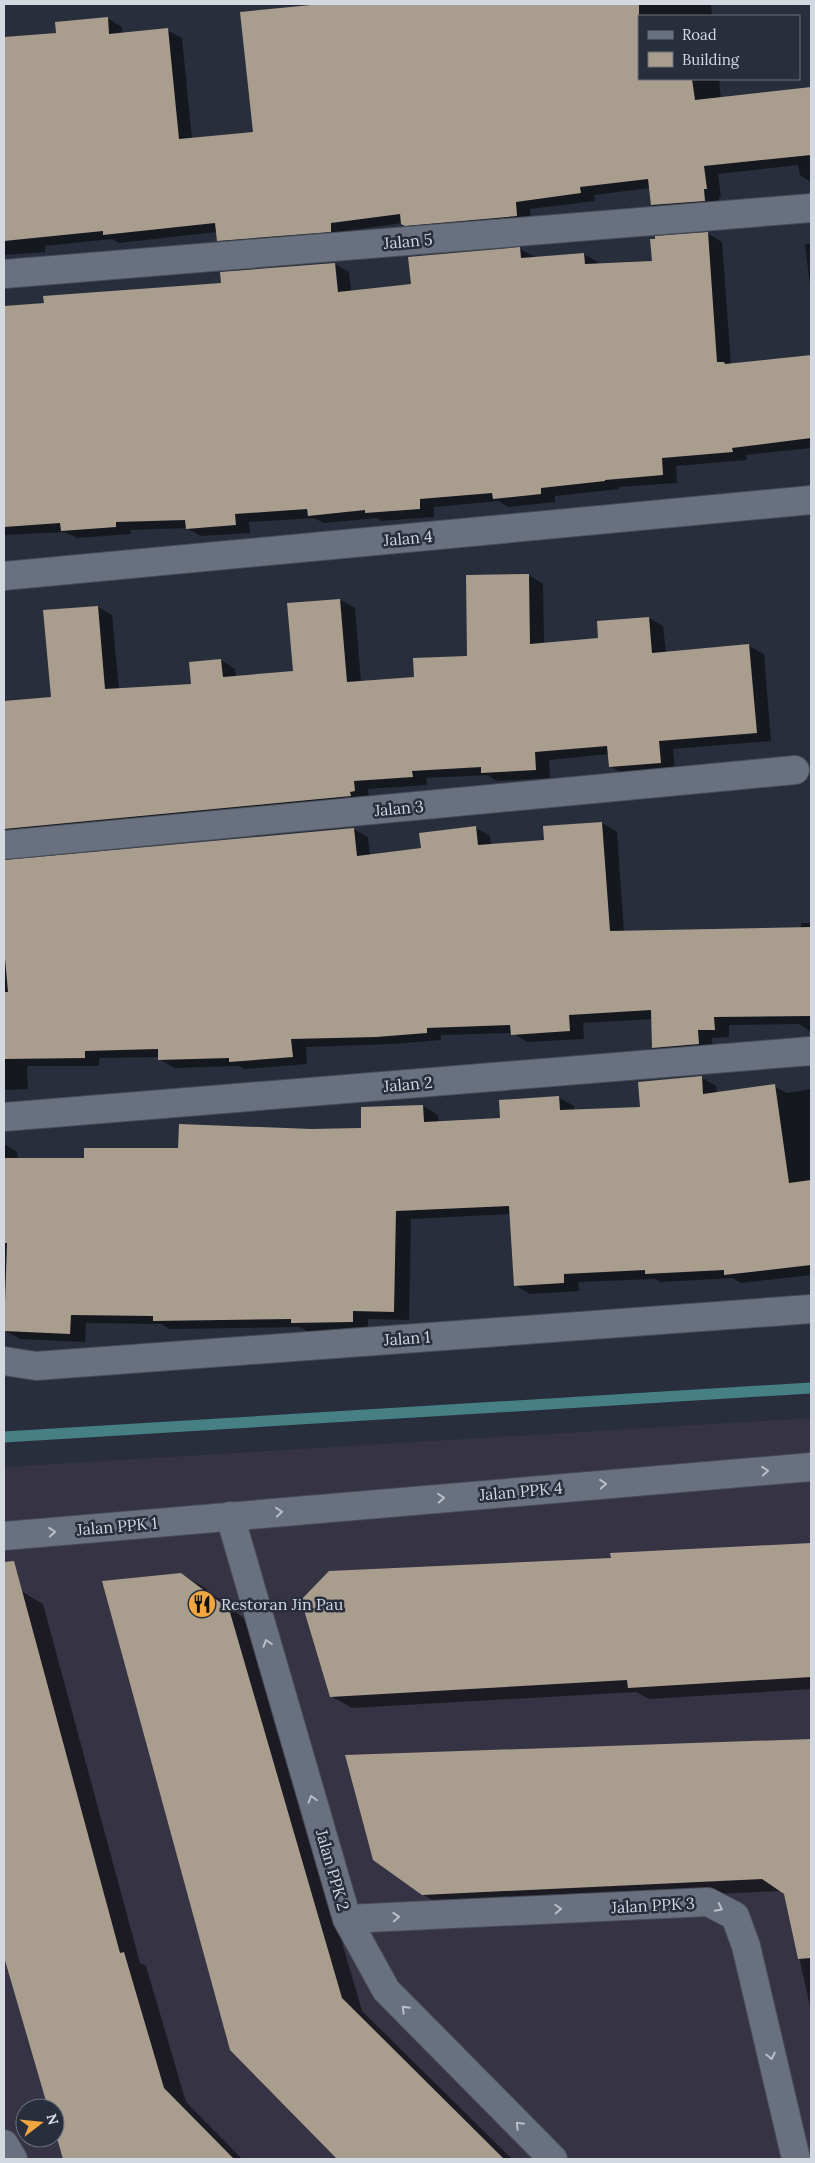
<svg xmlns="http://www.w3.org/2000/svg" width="815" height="2163" font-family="Lora,serif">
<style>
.commercial{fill:#363344;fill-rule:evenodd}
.shadow{fill:#0007}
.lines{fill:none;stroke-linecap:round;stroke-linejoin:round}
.stream{stroke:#468084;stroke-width:11}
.building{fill:#a99d8e}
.street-casing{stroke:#474c57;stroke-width:30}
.street{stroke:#697080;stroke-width:28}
.oneway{stroke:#b9bec9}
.labels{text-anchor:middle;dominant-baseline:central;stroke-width:5;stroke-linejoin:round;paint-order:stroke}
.street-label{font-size:16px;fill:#d4d8e1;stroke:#282e3b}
.poi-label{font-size:16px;fill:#d4d8e1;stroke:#282e3b;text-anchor:start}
</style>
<rect width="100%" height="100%" fill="#282e3b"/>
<!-- commercial -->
<path class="commercial" d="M811 1418V2159H4V1467ZM25 2108H55V2138H25Z"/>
<!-- shadow -->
<path class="shadow" d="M322 4H711L712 16H639V79H719L721 99 811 88V182L800 175 798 165 718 174 721 197H719V209L667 213 652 205 650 188 594 195 595 201 530 209 531 224 416 232 402 223 345 231V239L233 249 218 240 217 232 119 243 112 239 45 246V252L4 255V38L57 35 107 18 122 27V34L167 30 182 38 192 139 254 133Z
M707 233 722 242 731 365 811 356V448L746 455 747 460 676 466 677 483 619 487V489L555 496V502L508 507 499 501 434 507V517L381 521 377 518 324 523 314 518 249 522 250 533 201 536 186 528 130 530 131 534 77 538 65 532 4 535V307L222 284 335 264 349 272 351 291 412 285 520 249 535 257 584 254 598 262 599 265 653 262Z
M805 244H811V294Z
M529 575 543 584 544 644 600 639 649 618 663 626 666 653 749 646 764 654 771 741 673 749 675 770 625 775 610 766 609 754 549 760 550 778 497 781 487 775 426 778 427 785 368 789 369 799 4 849V702L52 699 98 607 112 615 119 689 192 686 221 660 235 669 236 677 294 672 340 600 355 608 361 682 415 678 468 657Z
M602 823 617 832 624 932 801 929V923H811V1032L799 1024 729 1025V1037L712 1038 713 1052 667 1056 653 1048 652 1019 583 1023 584 1039 527 1042 512 1033 441 1035V1040L392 1044 306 1047 307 1064 245 1069 238 1066 174 1068 159 1059V1057L99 1058V1066H27L28 1089 4 1090V858L5 862 353 829 368 837 370 856 422 849 476 828 490 836 491 846 546 841Z
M701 1077 716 1086 717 1093 774 1086 787 1093 811 1089V1275L741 1283 732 1278 661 1282 655 1279 578 1282 579 1291 530 1294 515 1285 511 1214 411 1219 409 1320 368 1319V1331H307L300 1327 170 1329 161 1324 86 1323 85 1342 20 1339 4 1330V1144L17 1152 18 1159H85L180 1149 311 1130 363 1129 362 1108 423 1106 438 1115 439 1122 501 1120 558 1097 574 1106V1111L641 1108Z
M811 1544V1689L649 1699 636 1692 352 1708 331 1696 612 1559 611 1554Z
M181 1574 202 1586 249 1622 362 2011 512 2159H339L231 2049Z
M4 1591H21L43 1604 140 1963 146 1966 186 2102 242 2159H67L64 2156 55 2127V2108H50L4 1953Z
M811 1740V2011L785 1893 781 1891 444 1906 422 1894 346 1757Z"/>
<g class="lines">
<!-- stream -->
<path class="stream" d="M4 1437 811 1388"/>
</g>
<!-- building -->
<path class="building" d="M321 4H639V79H692L695 100 811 87V155L704 166 707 189H704L705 201 651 205 648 179 580 187 581 193 516 202 517 216 405 226 401 224 400 214 331 223V232L217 241 215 223 103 235V231L4 241V37L56 33 55 22 108 17 109 34 168 28 179 139 253 132 240 12Z
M708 232 717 362H724L725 364 811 355V438L732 448 733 452 662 458 663 475 605 480V481L541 488V494L493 499 492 493 420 499V509L365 513V510L308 516 307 509 235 514 236 525 186 529 185 520 116 522V527L61 531 60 523 4 527V306L44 303 43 296 221 283 220 272 335 263 338 292 411 284 408 257 520 247 521 258 584 253 585 264 652 261 650 239H655V236Z
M529 574 530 644 598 638 597 621 649 617 652 653 749 644 757 733 659 741 661 763 609 767 607 746 535 752 536 770 481 773V767L412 771 413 777 354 781 355 791 350 792 351 796 4 829V701L51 697 43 610 98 606 105 689 191 684 189 662 221 659 223 677 293 671 287 603 340 599 347 682 414 677 413 658 467 656 466 575Z
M602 822 610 931 811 927V1016L714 1017 715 1030H698L699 1044 652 1048 651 1010 569 1015 570 1031 511 1035 510 1025 427 1028V1033L376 1037 291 1039 293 1057 229 1062V1058L158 1060V1049L85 1051V1058L4 1059V992H8L4 947V860L354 828 357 856 421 848 419 833 476 826 478 845 544 840 543 826Z
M702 1076 703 1094 775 1084 789 1183 811 1180V1265L724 1275V1270L645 1274V1270L564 1274V1283L514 1286 509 1206 396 1211 394 1312 353 1311V1322L291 1323V1319L153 1321V1316L71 1315 70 1334 4 1331 7 1243H4V1158H84V1148H178L179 1124 311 1129 361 1128V1107L423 1105 424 1122 500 1118 499 1100 559 1096 560 1110 640 1107 638 1082Z
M811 1543V1677L628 1688 627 1680 330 1697 301 1600 329 1571 611 1558 610 1553Z
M14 1561 120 1953 124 1952 164 2088 234 2159H63L55 2131V2108H48L4 1957V1562Z
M181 1573 229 1609 342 1998 504 2159H337L230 2050 102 1581Z
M811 1739V1958L798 1959 784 1894 762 1879 422 1895 373 1860 345 1755Z"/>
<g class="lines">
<defs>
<path id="street" d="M4 274 811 208
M4 576 811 500
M4 845 795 770
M4 1117 811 1051
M4 1361 36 1366 811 1309
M230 1516 347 1919 386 1990 553 2159
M4 1536 811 1467
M347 1919 708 1902 735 1916 746 1946 796 2159
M4 2144 13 2159"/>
</defs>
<!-- street casing -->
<use href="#street" class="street-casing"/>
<!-- street -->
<use href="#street" class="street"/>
</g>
<!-- one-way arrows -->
<defs><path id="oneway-chevron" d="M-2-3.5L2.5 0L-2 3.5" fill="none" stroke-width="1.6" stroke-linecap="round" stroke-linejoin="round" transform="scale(1.25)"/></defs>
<g class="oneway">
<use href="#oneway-chevron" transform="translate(765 1471) rotate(-5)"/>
<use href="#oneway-chevron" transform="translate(603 1484) rotate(-5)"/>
<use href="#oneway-chevron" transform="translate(441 1498) rotate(-5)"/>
<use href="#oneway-chevron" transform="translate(279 1512) rotate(-5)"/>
<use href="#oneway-chevron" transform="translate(52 1532) rotate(-5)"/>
<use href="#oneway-chevron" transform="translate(267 1643) rotate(-106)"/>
<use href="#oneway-chevron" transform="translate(312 1799) rotate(-106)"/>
<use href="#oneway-chevron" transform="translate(719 1908) rotate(27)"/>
<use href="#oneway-chevron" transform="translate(558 1909) rotate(-3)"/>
<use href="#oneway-chevron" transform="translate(396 1917) rotate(-3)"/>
<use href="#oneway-chevron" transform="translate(405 2009) rotate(-135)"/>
<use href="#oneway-chevron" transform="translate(771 2056) rotate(77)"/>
<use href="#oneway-chevron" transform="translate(519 2125) rotate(-135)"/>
</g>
<!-- icons -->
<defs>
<symbol id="restaurant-disc" viewBox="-11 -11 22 22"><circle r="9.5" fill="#f1a640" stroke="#282e3b"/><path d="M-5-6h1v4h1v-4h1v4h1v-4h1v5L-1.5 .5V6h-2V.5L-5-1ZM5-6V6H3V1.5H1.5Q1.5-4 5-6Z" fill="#111"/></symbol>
</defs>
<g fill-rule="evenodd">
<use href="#restaurant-disc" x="186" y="1588" width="32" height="32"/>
</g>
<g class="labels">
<!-- street labels -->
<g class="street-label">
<text transform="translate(408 241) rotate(-5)">Jalan 5</text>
<text transform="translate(408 538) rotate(-5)">Jalan 4</text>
<text transform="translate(399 808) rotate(-5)">Jalan 3</text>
<text transform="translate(408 1084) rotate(-5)">Jalan 2</text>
<text transform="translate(407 1338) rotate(-4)">Jalan 1</text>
<text transform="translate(521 1491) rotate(-5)">Jalan PPK 4</text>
<text transform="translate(117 1526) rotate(-5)">Jalan PPK 1</text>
<text transform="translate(333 1870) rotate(74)">Jalan PPK 2</text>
<text transform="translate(653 1905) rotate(-3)">Jalan PPK 3</text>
</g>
<!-- poi labels -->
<g class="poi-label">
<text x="221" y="1604">Restoran Jin Pau</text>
</g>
</g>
<!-- border -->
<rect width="815" height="2163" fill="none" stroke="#d4d8e1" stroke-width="10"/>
<!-- legend -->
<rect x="638" y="15" width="162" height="65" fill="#282e3b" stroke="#6d727d"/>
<rect x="648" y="31" width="25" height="8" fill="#697080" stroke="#6d727d"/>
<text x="682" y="40" font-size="15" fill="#d4d8e1">Road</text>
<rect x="648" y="52" width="25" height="15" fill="#a99d8e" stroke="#6d727d"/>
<text x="682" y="65" font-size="15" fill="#d4d8e1">Building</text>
<!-- north arrow -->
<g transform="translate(40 2123) rotate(74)"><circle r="24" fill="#282e3b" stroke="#6d727d"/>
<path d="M0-4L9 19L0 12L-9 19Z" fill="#f1a640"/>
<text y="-8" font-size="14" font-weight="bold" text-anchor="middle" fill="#d4d8e1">N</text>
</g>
</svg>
